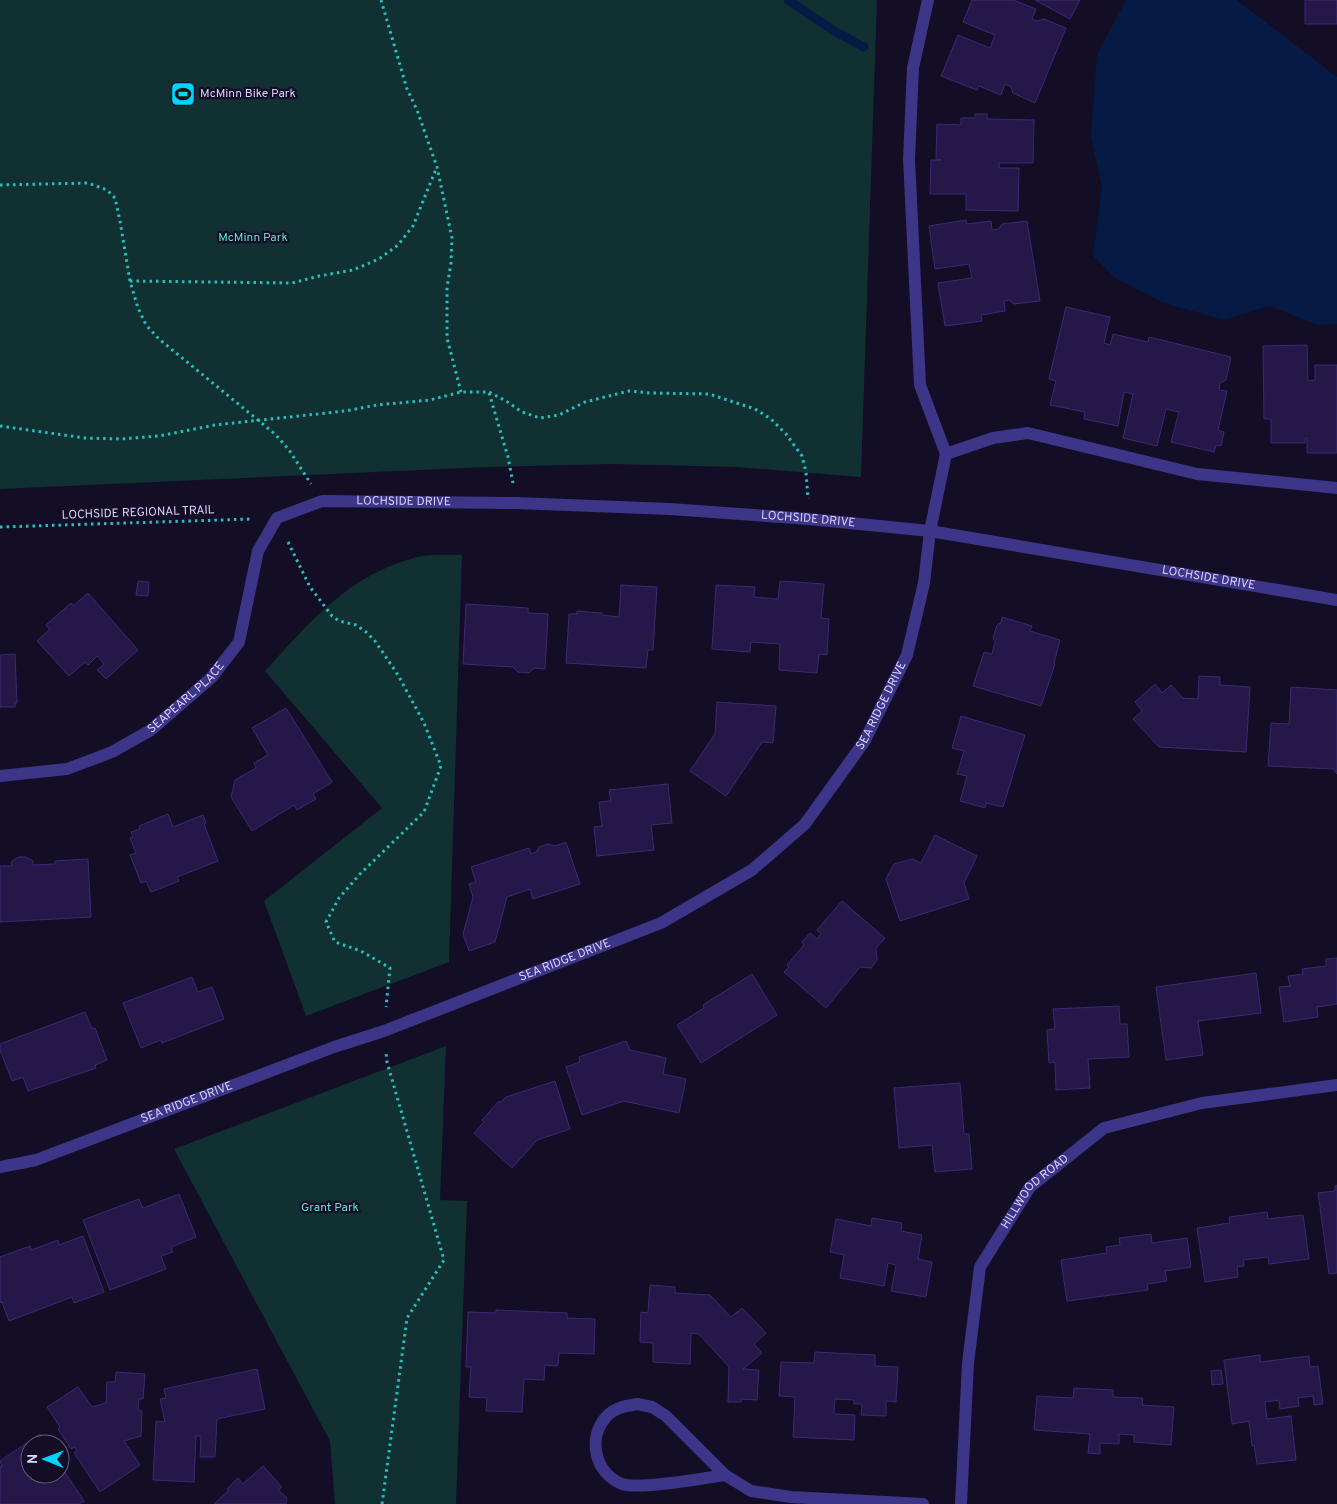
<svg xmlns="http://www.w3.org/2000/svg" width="1337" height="1504" font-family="Overpass,sans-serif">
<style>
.green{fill:#103031}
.water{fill:#061a46}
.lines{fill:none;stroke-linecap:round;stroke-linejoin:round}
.stream{stroke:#061a46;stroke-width:9}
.building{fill:#251848;stroke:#3d2876}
.path{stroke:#26bfbf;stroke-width:3;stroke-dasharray:2.5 4;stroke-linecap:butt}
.minor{stroke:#3d3588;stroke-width:12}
.labels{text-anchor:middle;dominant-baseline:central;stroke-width:4.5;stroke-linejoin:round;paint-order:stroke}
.poi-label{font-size:12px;fill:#dad2ff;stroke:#130d26;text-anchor:start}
.park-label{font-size:12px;fill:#56e8cc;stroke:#130d26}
.street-label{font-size:12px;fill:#dad2ff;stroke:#130d26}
</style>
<rect width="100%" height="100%" fill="#130d26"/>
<!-- green -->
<path class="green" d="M0 0H877L861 477 736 467 612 464 487 467 0 489Z
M462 555 449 962 306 1016 264 901 382 808 265 671C311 621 348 575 417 557 431 554 448 555 462 555Z
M446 1046 440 1200 467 1201 456 1504H335L330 1441 174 1149Z"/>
<!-- water -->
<path class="water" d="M1126 0H1237L1337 77V324L1318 325 1269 306 1224 320 1164 303 1115 278 1093 256 1102 187 1091 137 1097 54Z"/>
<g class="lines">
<!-- stream -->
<path class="stream" d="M788 0 834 31 864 47"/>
</g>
<!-- building -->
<path class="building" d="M972 0H1013L1036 9 1032 19 1037 21 1044 19 1066 28 1035 103 1013 93 1011 87 1005 84 1001 95 979 86 977 90 941 76 958 35 990 48 995 35 963 22Z
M1035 0H1080L1070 19Z
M1305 0H1337V24H1305Z
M975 114H987V119L1034 120 1033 163H999V168H1019L1018 211 966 210V194H930L931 160H941L936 159 937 124 961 125V118H975Z
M966 220 967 224 991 221 992 230 999 229 1002 224 1027 221 1040 301 1014 304 1009 300 1004 301 1005 311 981 315 982 321 945 326 938 283 972 278 969 264 935 269 929 226Z
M1066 307 1110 317 1104 343 1110 345 1113 334 1148 342 1149 337 1231 357 1226 380 1220 383 1219 390 1227 391 1218 430 1224 432 1221 446 1216 445 1214 452 1171 442 1179 412 1166 409 1157 446 1123 438 1133 394 1124 392 1118 426 1084 419 1085 412 1050 405 1056 381 1049 379Z
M1307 345 1308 381 1315 380V365H1337V453H1307V438H1305V443H1271V419H1264L1263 346Z
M138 581 149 582 148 596 136 595Z
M780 581 824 584 821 618 829 619 827 655 819 654 817 673 779 670 780 644 751 642 750 652 712 649 716 585 755 587 754 597 778 599Z
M621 585 657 587 653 650H648L646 668 566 663 569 614H577V611L602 613V615L619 617Z
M88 593 138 650 106 679 97 670 104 664 97 656 88 665 85 662 69 676 37 641 50 629 46 625 71 603 73 606Z
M466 604 528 608V613L548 614 545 669 534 668 529 673 518 672 513 667 463 664Z
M1002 617 1032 626 1030 631 1060 640 1054 663 1055 664 1041 706 973 686 984 652 992 654 995 642 993 638 997 625 1001 623Z
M15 654 17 703H15V707H0V655Z
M1199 676 1220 677V685L1250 687 1246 752 1159 747 1133 719 1142 711 1135 702 1155 684 1162 693 1171 685 1183 698 1198 699Z
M1291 687 1337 690V774L1333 769 1268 766 1271 723 1289 724Z
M717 702 776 706 773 743 762 742 726 796 690 771 715 734Z
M286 708 332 782 313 794 316 799 297 810 294 805 252 831 231 797 235 780 256 768 254 763 268 755 252 728Z
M961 716 1025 735 1003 807 986 803 985 808 960 801 967 776 957 774 964 751 952 748Z
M668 784 672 823 651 825 654 850 597 856 594 827 602 826 599 802 611 801 609 790Z
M168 814 173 827 203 815 206 823 204 824 218 861 177 877 179 881 151 892 146 881 141 883 130 855 136 853 130 838 133 837 131 832 140 829 139 826Z
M935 835 977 856 964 883 969 899 900 921 886 879 894 864 912 859 921 863Z
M566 842 580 884 533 899 530 889 507 897 495 942 469 951 463 934 473 897 469 884 476 882 471 867 529 848 531 854 536 852 539 847 548 844 555 846Z
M18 857H26L33 861V865L55 864V861L88 859 91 917 0 922V866H12L11 862Z
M842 901 885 938 876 948 877 960 871 968 860 967 826 1008 784 972 789 967 787 965 804 945 802 942 810 933 817 939 821 934 817 930Z
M1337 958V1004L1317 1007 1318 1017 1284 1022 1279 987 1290 986 1288 976 1303 974 1302 969 1326 966V959Z
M1256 973 1261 1013 1198 1021 1203 1055 1166 1060 1156 987Z
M752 974 777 1015 701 1063 677 1025 704 1008 703 1005Z
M192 977 198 992 212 987 224 1019 162 1043 161 1040 141 1048 123 1003Z
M1119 1006 1120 1024H1127L1129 1057 1088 1059 1090 1088 1056 1090 1055 1062 1049 1063 1047 1030 1055 1029 1053 1009Z
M85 1012 92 1029 95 1028 107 1060 95 1065 96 1068 28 1091 23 1077 12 1081 0 1050V1044Z
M626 1041 630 1050 666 1058 663 1074 686 1079 679 1113 624 1101 582 1115 566 1067 580 1062 579 1057Z
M555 1081 570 1129 537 1140 512 1168 474 1133 484 1122 482 1120 499 1101 501 1102 506 1097Z
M960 1083 964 1134H969L972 1169 935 1172 932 1145 899 1148 894 1088Z
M1337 1185V1273L1329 1274 1318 1193 1335 1191V1186Z
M179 1194 196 1237 171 1247 173 1252 161 1256 166 1269 110 1290 83 1220 139 1199 143 1208Z
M1267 1212 1268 1219 1303 1215 1309 1259 1269 1264 1268 1257 1243 1260 1244 1266 1237 1267 1238 1277 1205 1282 1197 1228 1230 1223 1229 1217Z
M872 1218 902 1223 901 1231 922 1235 918 1259 932 1262 926 1297 891 1291 896 1265 888 1263 884 1286 840 1278 844 1255 830 1252 836 1219 871 1226Z
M1151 1234 1152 1243 1187 1238 1191 1267 1165 1271 1167 1281 1147 1284 1148 1290 1067 1301 1061 1260 1107 1253 1106 1247 1120 1245 1119 1238Z
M83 1236 104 1292 74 1303 72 1297 9 1321 2 1302 0 1303V1257L30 1246 31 1250 58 1240 59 1245Z
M650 1285 675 1287V1293L710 1295 731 1317 742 1308 766 1333 754 1344 762 1353 743 1369 759 1370 757 1400 741 1399V1402H728L729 1367 699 1334 691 1333 690 1364 653 1362V1343L640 1342 641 1312 648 1313Z
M496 1310 567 1313V1318L595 1319 594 1354 559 1353 558 1366 545 1365 544 1380 524 1379 522 1412 486 1411 487 1398 469 1397 471 1367H466L468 1312 496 1313Z
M815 1352 875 1355V1366L898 1367 896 1402 886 1401V1416L861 1415 862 1404H854V1400L835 1399 834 1414 855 1415 854 1440 793 1437 795 1397 779 1396 781 1362 814 1363Z
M1260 1355V1362L1309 1356 1310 1367 1318 1366 1323 1404 1314 1405 1313 1396 1298 1398 1299 1406 1280 1409 1279 1400 1265 1402 1267 1419 1291 1416 1296 1460 1257 1464 1254 1445 1252 1446 1249 1421 1232 1424 1224 1360Z
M257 1369 265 1409 217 1419 215 1457H200L201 1436H196L194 1482 153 1480 156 1421 165 1422 160 1399 166 1398 164 1389Z
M1221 1370 1223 1384 1212 1385 1211 1371Z
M116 1372 145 1374 143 1399H139L138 1410 142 1411 141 1436 124 1441 140 1465 100 1492 74 1453 77 1451 75 1447 71 1449 58 1429 60 1427 47 1407 78 1387 92 1407 106 1403 107 1382H115Z
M1074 1388 1113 1390V1397L1143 1398 1142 1405 1174 1407 1171 1445 1134 1442V1435L1119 1434V1444L1100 1443V1454L1088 1453 1090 1434 1034 1430 1037 1396 1073 1398Z
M40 1434 46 1444H30V1474H60V1465L84 1501 79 1504H0V1467L2 1466 0 1461Z
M263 1466 282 1487 278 1490 287 1498 286 1504H214L229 1490 227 1489 238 1478 243 1484Z"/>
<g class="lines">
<!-- path -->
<path class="path" d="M381 0 407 89 417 110 437 167 452 238 451 263 447 287V338L461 392
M0 185 88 183 107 190 115 198 120 221 130 281 138 308 146 325 159 339 275 434 289 450 311 484
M130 281 292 283 319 276 353 270 379 259 398 245 413 226 436 169
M489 393 508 457 513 483
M0 426 85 438 121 439 159 436 215 425 345 411 377 405 430 400 461 392H489L506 401 522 412 540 418 559 415 585 402 629 391 650 393 709 394 755 409 771 419 786 434 802 456 806 472 808 499
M0 527 252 519
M288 542 310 587 332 616 339 621 356 625 366 632 375 641 398 675 424 723 441 766 424 812 360 874 339 898 326 922 335 942 361 951 390 968 386 1007
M382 1504 407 1318 444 1260 387 1062 386 1053"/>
<!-- minor -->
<g class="minor">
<path d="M946 454 993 438 1028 433 1197 474 1337 488"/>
<path id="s1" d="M0 776 67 769 112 752 151 730 211 678 239 642 258 551 277 518 322 501 516 503 670 509 809 519 930 531 1337 600"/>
<path id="s2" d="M0 1167 36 1160 334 1047 384 1031 661 923 752 870 805 824 864 742 907 655 924 583 930 531 946 454 920 385 909 159 913 68 928 0"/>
<path d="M637 1404 652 1407 666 1416 725 1475C704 1478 639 1490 622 1484 595 1473 587 1439 606 1417 614 1408 625 1406 637 1404Z"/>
<path d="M725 1475 751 1491 791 1497 923 1504"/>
<path id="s3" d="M961 1504 968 1363 980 1267 1030 1187 1104 1128 1202 1103 1337 1085"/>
</g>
</g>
<!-- icons -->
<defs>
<symbol id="stadium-square" viewBox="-11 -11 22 22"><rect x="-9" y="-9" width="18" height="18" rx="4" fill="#00d4fd" stroke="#130d26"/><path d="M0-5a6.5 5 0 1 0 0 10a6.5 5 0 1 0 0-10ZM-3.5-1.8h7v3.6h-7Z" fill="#111"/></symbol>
</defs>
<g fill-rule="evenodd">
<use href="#stadium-square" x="169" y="80" width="28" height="28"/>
</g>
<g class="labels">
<!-- poi labels -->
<g class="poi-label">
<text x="200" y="94">McMinn Bike Park</text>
</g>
<!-- park labels -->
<g class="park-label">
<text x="253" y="238">McMinn Park</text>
<text x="330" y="1208">Grant Park</text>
</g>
<!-- street labels -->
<g class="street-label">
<text stroke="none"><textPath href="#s1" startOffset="546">LOCHSIDE DRIVE</textPath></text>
<text transform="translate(138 513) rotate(-2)">LOCHSIDE REGIONAL TRAIL</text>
<text stroke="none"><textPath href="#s1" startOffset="951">LOCHSIDE DRIVE</textPath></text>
<text stroke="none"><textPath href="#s1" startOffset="1356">LOCHSIDE DRIVE</textPath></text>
<text stroke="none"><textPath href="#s1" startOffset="208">SEAPEARL PLACE</textPath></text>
<text stroke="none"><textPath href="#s2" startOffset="1022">SEA RIDGE DRIVE</textPath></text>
<text stroke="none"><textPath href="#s2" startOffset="602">SEA RIDGE DRIVE</textPath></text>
<text stroke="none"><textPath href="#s2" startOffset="198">SEA RIDGE DRIVE</textPath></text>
<text stroke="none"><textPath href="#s3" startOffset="332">HILLWOOD ROAD</textPath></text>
</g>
</g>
<!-- north arrow -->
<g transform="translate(45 1459) rotate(271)"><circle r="24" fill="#130d26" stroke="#635c7d"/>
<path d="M0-4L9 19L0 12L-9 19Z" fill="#00d4fd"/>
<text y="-8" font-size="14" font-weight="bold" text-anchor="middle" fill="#dad2ff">N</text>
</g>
</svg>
